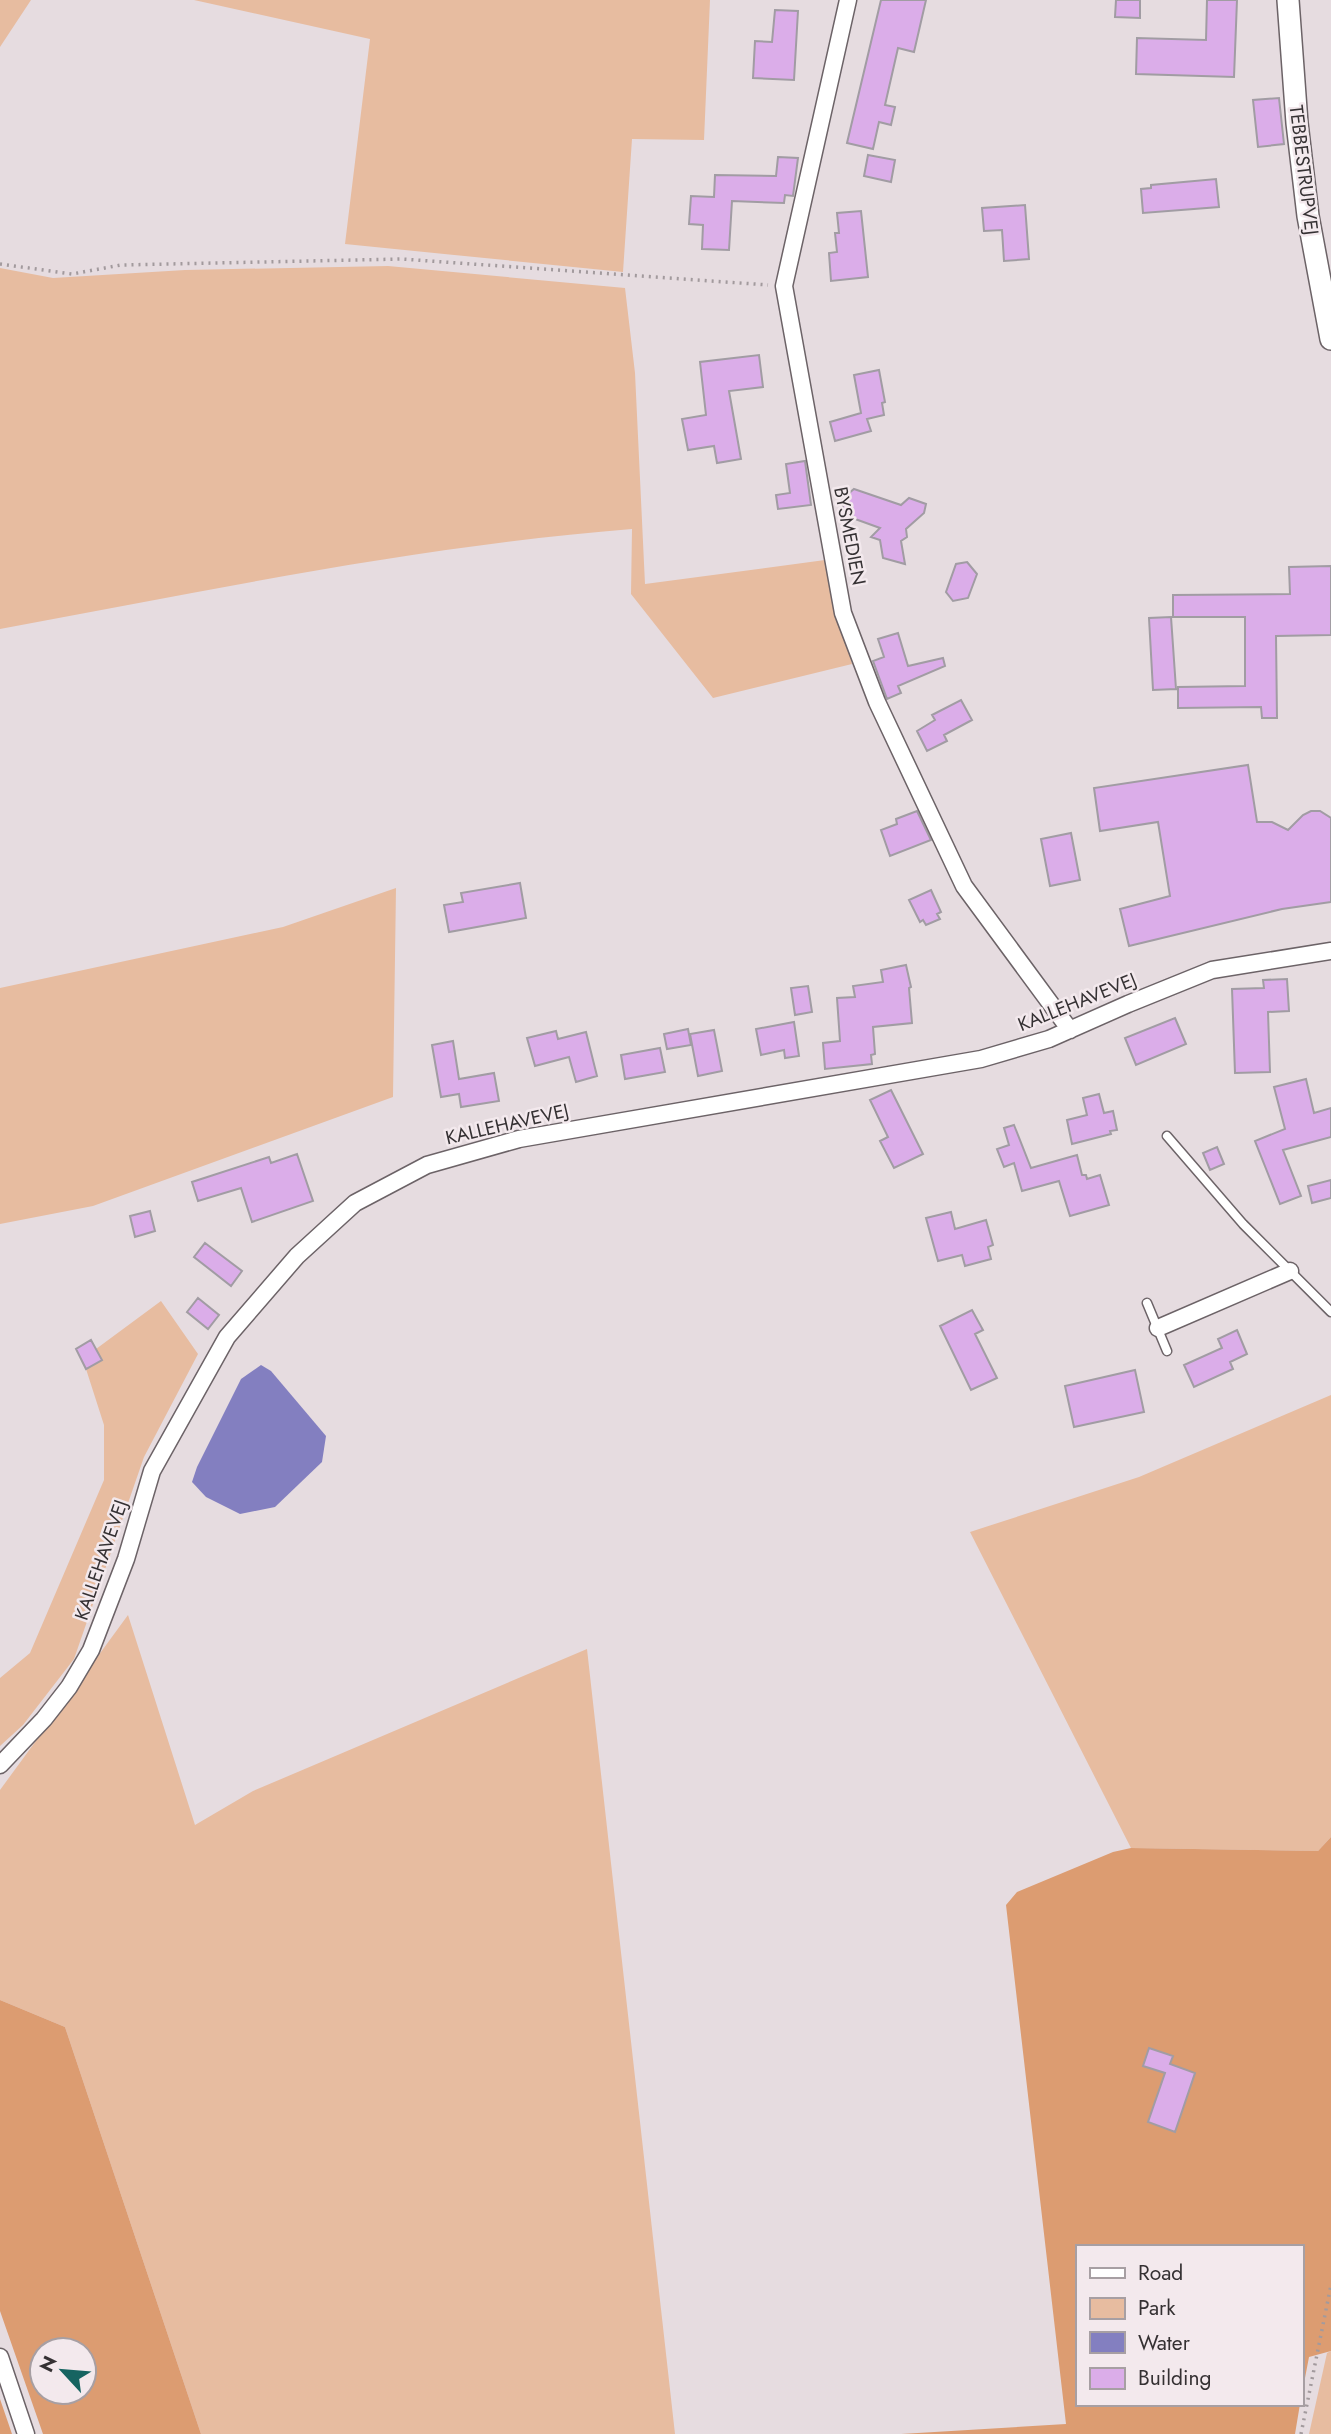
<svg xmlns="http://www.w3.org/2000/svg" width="1331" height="2434" font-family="Jost,sans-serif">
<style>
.green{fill:#e7bca0}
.forest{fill:#dc9c71;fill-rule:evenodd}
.water{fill:#837fc0}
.building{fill:#dbade9;stroke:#a19ca3;stroke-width:2}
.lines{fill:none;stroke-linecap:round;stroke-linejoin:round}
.lane-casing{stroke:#6c6367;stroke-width:11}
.street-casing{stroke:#6c6367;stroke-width:19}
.secondary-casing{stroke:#6c6367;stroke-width:24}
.path{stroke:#a29a9d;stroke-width:3.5;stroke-dasharray:2 5;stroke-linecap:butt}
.lane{stroke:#fff;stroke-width:8}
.street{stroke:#fff;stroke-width:16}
.secondary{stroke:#fff;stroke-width:21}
.labels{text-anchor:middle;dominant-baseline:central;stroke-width:5;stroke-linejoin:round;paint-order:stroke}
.street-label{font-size:19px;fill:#353133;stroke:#f3e9ed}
</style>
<rect width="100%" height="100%" fill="#e6dce0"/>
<!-- green -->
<path class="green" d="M0 0H31L0 47Z
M194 0H710L704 140 632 139 623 272 345 244 370 39Z
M388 266 625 288 635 373 645 584 825 560 852 664 713 698 631 594 632 529C420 546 210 590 0 629V268L53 278 185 270Z
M396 888 393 1097 93 1206 0 1224V988L283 927Z
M161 1301 198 1354 144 1457 74 1659 23 1725 0 1746V1678L30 1653 104 1480V1425L86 1369 101 1360 96 1349Z
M1331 1395V1837L1318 1851 1131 1848 970 1532 1139 1477Z
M128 1615 195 1825 253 1791 587 1649 675 2434H201L65 2027 0 2000V1790Z
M1331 2351V2434H1309L1327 2353Z"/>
<!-- forest -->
<path class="forest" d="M1331 1837V2351L1309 2357 1301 2399V2247H1077V2404H1300L1295 2434H901L1066 2424 1006 1905 1017 1892 1113 1852 1131 1848 1318 1851Z
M0 2000 65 2027 201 2434H43L0 2311ZM84 2350V2392H42V2350Z
M0 2399 12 2434H0Z"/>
<!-- water -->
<path class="water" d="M261 1365 271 1371 326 1436 322 1462 275 1507 240 1514 206 1497 192 1482 197 1467 241 1379Z"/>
<!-- building -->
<path class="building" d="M881 0H926L914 52 898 48 885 105 895 107 891 125 879 122 873 149 847 143Z
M1116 0H1140V18L1115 17Z
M1207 0H1237L1234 77 1136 74 1137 38 1206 40Z
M775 10 798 11 794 80 753 78 755 41 772 42Z
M1279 98 1284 144 1258 147 1253 100Z
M868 155 895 160 891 182 864 176Z
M778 157 798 158 793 196 785 195 784 203 732 201 729 250 702 249 703 225 689 224 691 196 714 197 715 175 776 176Z
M1216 179 1219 207 1143 213 1141 189 1151 188V185Z
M1025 205 1029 259 1004 261 1002 230 984 231 982 208Z
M861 211 868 277 831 281 829 253 837 252 835 233H839L837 213Z
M759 355 763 387 729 391 741 459 717 463 714 446 688 450 682 419 706 415 700 362Z
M879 370 885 402 882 403 884 415 867 419 871 431 835 441 830 422 861 413 854 375Z
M805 461 811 505 778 509 776 495 790 493 786 464Z
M854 489 901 505 909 498 926 504 924 513 906 529 907 537 901 541 905 564 883 558 880 540 871 537 880 528 844 515 842 499Z
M967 562 977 574 968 598 953 601 946 592 956 564Z
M1331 566V635L1276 636 1277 718H1262L1261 707 1178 708V687L1245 686V617H1173V595L1290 594 1289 567Z
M1171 617 1176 689 1153 690 1149 618Z
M898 633 908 666 943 658 945 666 898 686 901 693 887 699 873 661 884 657 878 639Z
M961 700 972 720 944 735 947 741 927 751 917 731 935 720 932 715Z
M1248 765 1257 822H1272L1288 830 1303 815 1311 811H1320L1331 818V902L1282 909 1129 946 1120 909 1170 896 1158 822 1100 831 1094 788Z
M917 811 931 840 890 856 881 830 897 824 896 819Z
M1071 833 1080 880 1050 886 1041 839Z
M520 883 526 918 449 932 444 905 463 902 461 893Z
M931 890 941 912 937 914 940 919 926 925 923 920 920 922 909 900Z
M906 965 911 987 909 988 912 1023 873 1027 875 1054 871 1055 872 1064 825 1069 823 1043 840 1041 837 998 855 997 853 986 883 982 881 970Z
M1287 979 1289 1011 1268 1012 1270 1072 1235 1073 1232 989 1264 988 1263 980Z
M808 986 812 1012 795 1015 791 988Z
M1175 1018 1186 1044 1136 1065 1125 1038Z
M794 1022 799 1056 785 1058 784 1050 761 1055 756 1029Z
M688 1029 691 1045 667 1049 664 1034Z
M714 1030 722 1071 698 1076 690 1034Z
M556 1031 558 1039 586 1032 597 1076 576 1082 569 1057 535 1066 527 1038Z
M453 1041 459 1079 494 1073 499 1101 461 1107 459 1094 441 1097 432 1045Z
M660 1048 665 1072 625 1079 621 1055Z
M1306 1079 1314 1113 1331 1108V1137L1283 1150 1301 1196 1280 1204 1255 1141 1285 1129 1274 1087Z
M891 1090 923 1154 894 1168 880 1141 888 1137 870 1100Z
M1099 1094 1104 1113 1113 1111 1117 1130 1110 1131 1111 1134 1072 1144 1067 1120 1087 1115 1083 1098Z
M1014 1125 1031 1168 1077 1155 1082 1175H1086L1087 1179 1100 1175 1109 1205 1070 1216 1059 1181 1022 1191 1014 1163 1004 1167 997 1149 1009 1145 1004 1128Z
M1217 1147 1224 1164 1210 1170 1203 1153Z
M297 1154 313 1201 252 1222 241 1188 198 1201 192 1182 269 1157 271 1163Z
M1331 1180V1198L1312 1203 1308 1186Z
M150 1211 155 1231 135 1237 130 1216Z
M951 1212 955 1229 986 1220 993 1245 988 1247 991 1259 965 1266 962 1255 938 1261 926 1218Z
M205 1243 242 1271 231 1286 194 1257Z
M198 1298 219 1315 208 1329 187 1312Z
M972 1310 983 1330 975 1334 997 1378 971 1390 940 1326Z
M1237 1330 1247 1354 1230 1362 1233 1369 1194 1387 1184 1365 1222 1348 1218 1339Z
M91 1340 102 1360 86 1369 76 1349Z
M1135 1370 1144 1412 1074 1427 1065 1386Z
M1149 2048 1173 2056 1170 2064 1195 2073 1175 2132 1148 2122 1165 2073 1143 2066Z"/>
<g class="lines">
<defs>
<path id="lane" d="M1167 1136 1243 1224 1331 1312
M1147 1303 1167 1351"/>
<path id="street" d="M848 0 784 286 843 613 877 702 964 886 1070 1030
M1158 1328 1290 1271
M0 1765 44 1719 69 1687 91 1650 126 1559 152 1471 227 1337 297 1256 355 1203 427 1165 519 1139 981 1059 1049 1039 1128 1004 1212 970 1331 951
M0 2357 26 2434"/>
<path id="secondary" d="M1288 0 1297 123 1308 216 1331 339"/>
</defs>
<!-- lane casing -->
<use href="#lane" class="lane-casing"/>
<!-- street casing -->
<use href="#street" class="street-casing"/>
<!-- secondary casing -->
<use href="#secondary" class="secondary-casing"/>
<!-- path -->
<path class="path" d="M0 264 72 274 121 265 402 259 768 285
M1301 2434 1331 2285"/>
<!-- lane -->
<use href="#lane" class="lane"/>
<!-- street -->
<use href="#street" class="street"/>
<!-- secondary -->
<use href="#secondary" class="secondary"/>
</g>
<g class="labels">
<!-- street labels -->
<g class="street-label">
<text transform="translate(1304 170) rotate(83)">TEBBESTRUPVEJ</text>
<text transform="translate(850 536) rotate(79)">BYSMEDIEN</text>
<text transform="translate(1077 1002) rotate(-22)">KALLEHAVEVEJ</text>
<text transform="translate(507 1124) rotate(-13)">KALLEHAVEVEJ</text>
<text transform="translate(101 1560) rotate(-71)">KALLEHAVEVEJ</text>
</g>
</g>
<!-- legend -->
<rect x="1076" y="2245" width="228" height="161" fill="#f3e9ed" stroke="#a79fa3" stroke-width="2"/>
<rect x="1090" y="2268" width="35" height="10" fill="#ffffff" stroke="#a79fa3" stroke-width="2"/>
<text x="1138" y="2280" font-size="21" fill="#353133">Road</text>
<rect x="1090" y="2298" width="35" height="21" fill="#e7bca0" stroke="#a79fa3" stroke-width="2"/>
<text x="1138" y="2315" font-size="21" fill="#353133">Park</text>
<rect x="1090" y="2332" width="35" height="21" fill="#837fc0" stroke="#a79fa3" stroke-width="2"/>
<text x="1138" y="2350" font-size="21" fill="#353133">Water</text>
<rect x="1090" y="2368" width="35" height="21" fill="#dbade9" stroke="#a79fa3" stroke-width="2"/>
<text x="1138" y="2385" font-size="21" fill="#353133">Building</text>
<!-- north arrow -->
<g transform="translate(63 2371) rotate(296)"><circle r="33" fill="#f3e9ed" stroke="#a79fa3" stroke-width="2"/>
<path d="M0-5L12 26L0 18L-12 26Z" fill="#166461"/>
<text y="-10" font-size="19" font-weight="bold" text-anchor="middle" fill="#353133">N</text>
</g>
</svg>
